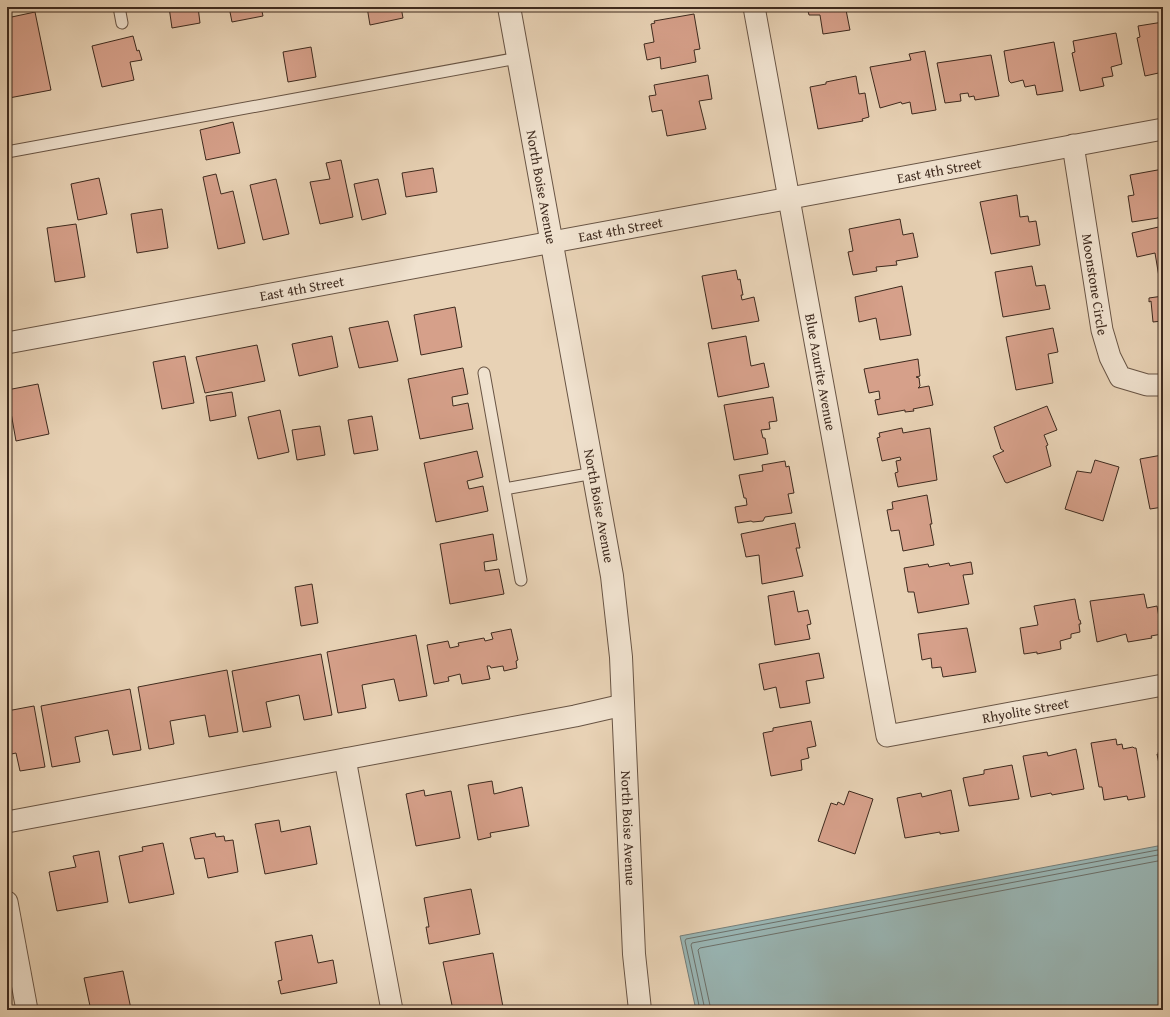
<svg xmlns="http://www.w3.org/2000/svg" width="1170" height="1017" font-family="'Gentium Book Plus',serif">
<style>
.water{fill:#99b6b5;stroke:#757e79}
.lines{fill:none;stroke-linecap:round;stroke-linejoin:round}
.shore{stroke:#6c706a;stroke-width:1}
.building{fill:#d6a08a;stroke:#3e2a1e}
.service-casing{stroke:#685444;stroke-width:13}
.minor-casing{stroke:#685444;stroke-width:23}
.tertiary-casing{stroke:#685444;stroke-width:24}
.service{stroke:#f0e2cf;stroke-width:11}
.minor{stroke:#f0e2cf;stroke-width:21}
.tertiary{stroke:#f0e2cf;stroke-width:22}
.labels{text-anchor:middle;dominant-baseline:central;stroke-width:3;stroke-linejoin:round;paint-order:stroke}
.street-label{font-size:14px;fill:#3e2a1e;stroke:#f0e2cf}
</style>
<rect width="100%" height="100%" fill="#e8d2b5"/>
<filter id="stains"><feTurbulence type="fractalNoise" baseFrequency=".005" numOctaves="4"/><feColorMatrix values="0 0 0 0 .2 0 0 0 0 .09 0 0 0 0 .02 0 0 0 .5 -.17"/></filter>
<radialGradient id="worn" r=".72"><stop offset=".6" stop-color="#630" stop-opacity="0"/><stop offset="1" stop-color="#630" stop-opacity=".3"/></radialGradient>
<!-- water -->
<path class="water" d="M1163 845V1010H696L680 936Z"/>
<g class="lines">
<!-- shore -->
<path class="shore" d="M700 1010 685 941 686 939 1163 849
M705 1010 691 945 692 943 1163 854
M711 1010 698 950 700 948 1163 860"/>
</g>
<!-- building -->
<path class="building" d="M169 7H198L200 23 172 28Z
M229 7H261L263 16 232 22Z
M367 7H401L403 18 370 25Z
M807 7H848V10H846L850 30 823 34 820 15H809Z
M35 12 51 90 9 98 7 88V18Z
M694 14 700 49 694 50 696 62 661 69 660 57 647 60 644 44 654 42 651 24 655 23 654 21Z
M1163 22V72L1145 76 1137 38 1140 37 1138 26Z
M1116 33 1122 64 1111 67 1113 76 1102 78 1104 86 1080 91 1072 53 1075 52 1073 41Z
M133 36 137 51 139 50 142 60 130 62 134 80 102 87 92 46Z
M1054 42 1063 91 1037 95 1035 85 1025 87 1023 80 1011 83 1009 81 1004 51Z
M311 47 316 77 288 82 283 52Z
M925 51 936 110 912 114 910 102 902 104 901 102 880 108 870 67 911 60 909 54Z
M991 55 999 96 975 100 974 96 969 97 968 93 960 94 961 101 945 103 937 63Z
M708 75 712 99 699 101 706 129 667 136 662 110 652 112 649 96 656 95 654 85Z
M856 76 859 94 865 93 869 117 862 119 863 121 818 129 810 87 826 84V82Z
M233 122 240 153 206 160 200 130Z
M341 160 353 217 320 224 310 182 330 179 326 163Z
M433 168 437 192 406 197 402 173Z
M1163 169V216L1158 217V218L1132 222 1128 196 1134 195 1130 175Z
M216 174 221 194 233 191 245 243 218 249 203 177Z
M99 178 107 214 78 220 71 184Z
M276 179 289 234 263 240 250 185Z
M378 179 386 214 362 220 354 184Z
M1017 195 1020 217 1028 216 1029 222 1036 221 1040 245 991 254 980 202Z
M162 209 168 248 137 253 131 214Z
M900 219 903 235 913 233 918 257 896 261 897 265 876 267 877 271 853 275 848 252 853 251 849 229Z
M76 224 85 277 55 282 47 228Z
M1163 226V282L1160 283 1155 253 1137 257 1132 233Z
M1032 266 1036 286 1045 285 1050 309 1003 317 995 272Z
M736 270 738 280 740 279 743 295H741L742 300 754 297 759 321 712 329 702 276Z
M902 286 911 335 880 340 876 318 859 322 855 297Z
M1163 296V325L1162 321 1153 322 1151 301 1149 302V298Z
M455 307 462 347 421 355 414 315Z
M388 321 398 361 359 368 349 328Z
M1053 328 1058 352 1048 354 1053 383 1016 390 1006 337Z
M332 336 338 367 299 376 292 344Z
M746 336 751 366 764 363 769 387 718 397 708 343Z
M257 345 265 381 205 393 196 357Z
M185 356 194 403 162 409 153 362Z
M918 359 920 376 916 377 919 378 920 386 918 388 929 386 933 405 913 409 914 411 905 412V410L878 415 875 400 880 399 879 391 869 393 864 369Z
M463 368 468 394 452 397 453 406 468 403 473 429 420 439 408 379Z
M38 384 49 434 16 441 7 390Z
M232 392 236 416 210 421 206 396Z
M773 397 777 421 769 422 770 429 761 430 763 438H765L768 454 734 460 724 405Z
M1047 406 1057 430 1044 435 1048 445 1046 446 1051 466 1007 483 1005 482 993 456 1004 451 1001 449 994 427Z
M280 410 289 452 258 459 248 417Z
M372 416 378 450 354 454 348 420Z
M320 426 325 455 297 460 292 430Z
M902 428 903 433 930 428 937 480 898 487 895 473 898 472 896 461 901 460 900 457 882 461 877 438 880 437 879 433Z
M1160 449H1163V507L1150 509 1140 459 1162 455Z
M477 451 483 477 467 481 469 489 483 486 488 511 436 522 424 463Z
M1095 460 1119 467 1103 521 1065 509 1077 471 1091 473Z
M785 461 786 467 789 466 794 493 788 494 792 513 765 517 763 521 753 522 751 521 738 523 735 507 747 505 746 498H744L739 475 763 471 762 465Z
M927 495 932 524H930L934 545 903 551 899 530 891 531 887 510 893 509 892 502Z
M795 523 800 548H796L803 576 762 584 759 555 746 557 741 534Z
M493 534 497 560 484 562 485 571 499 569 504 594 450 604 440 544Z
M971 562 973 574 963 575 969 604 918 613 914 592H908L904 568 928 564 929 567 949 563 950 566Z
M312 584 318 623 301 626 295 587Z
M794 591 798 612 808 610 811 624 807 625 810 639 775 645 768 596Z
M1144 594 1147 608 1157 606 1162 634 1151 636 1152 638 1128 642 1126 634 1097 642 1090 601Z
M1075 599 1079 620H1080L1081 624H1079L1080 632 1071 634V638L1060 641 1061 649 1037 654V652L1024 654 1020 628 1038 625 1034 606Z
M967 628 976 672 943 677 941 667 932 668 931 658 922 660 918 634Z
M511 629 518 660 516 661 517 668 504 671 503 666 491 668 490 666H487L490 679 462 684 460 674 448 677 449 681 434 684 427 645 448 641 450 648 459 646 458 643 484 638 485 641 493 639 491 633Z
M416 635 427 696 399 701 394 679 362 685 366 708 338 713 327 652Z
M819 653 824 678 806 681 810 703 780 708 776 687 764 690 759 664Z
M321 654 332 715 304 720 299 695 266 702 271 727 243 732 232 671Z
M227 670 238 732 209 737 205 715 170 721 174 744 149 749 138 687Z
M130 689 141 750 113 755 108 730 75 737 80 762 52 767 41 706Z
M34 706 45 767 20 771 16 753 7 755V711Z
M811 721 816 746 807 748 809 758 801 760 802 770 771 776 763 733 773 731V728Z
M1116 739 1117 745 1122 744 1123 749 1133 747 1134 748H1136L1145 797 1128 800 1127 796 1104 800 1102 787H1099L1091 743Z
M1076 749 1084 789 1052 795 1051 793 1031 797 1023 756 1047 752 1048 756Z
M1163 751V784L1157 754H1159L1158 752Z
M1012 765 1019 799 969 806 963 778 984 774V770Z
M492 781 494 794 522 787 529 826 490 833 491 837 478 840 468 785Z
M424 790 425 796 451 791 460 838 416 846 406 794Z
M951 790 959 831 940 834V832L905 838 897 798 921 793 922 797Z
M849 791 873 799 855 854 818 841 831 803 837 805 838 802 844 805Z
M279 820 281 832 310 826 317 864 265 874 255 824Z
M215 833 216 837 224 836 225 841 233 840 238 872 208 878 204 858 195 859 190 838Z
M163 843 174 894 129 903 119 856 143 851 142 847Z
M99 851 108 902 57 911 49 872 76 867 73 856Z
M471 889 480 934 429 944 426 927H429L424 898Z
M312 935 318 963 333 960 337 983 281 994 278 981 282 980 275 942Z
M493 953 503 1007 487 1010H453L443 962Z
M123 971 131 1009 136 1008V1010H78V1008L90 1006 84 978Z"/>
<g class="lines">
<defs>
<path id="service" d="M119 7 122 23
M7 152 518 58
M484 373 521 580
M505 489 594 473"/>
<g id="minor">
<path id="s1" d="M754 7 887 736 1163 685"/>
<path id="s2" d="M1073 145 1102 330 1110 357 1120 377 1147 385H1163"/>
<path id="s3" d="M7 343 1163 129"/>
<path d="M345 759 392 1010"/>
<path d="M7 822 575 716 623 705"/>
<path d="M7 902 27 1010"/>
</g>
<g id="tertiary">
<path id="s4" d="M509 7 612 576 621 657 634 954 640 1010"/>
</g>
</defs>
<!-- service casing -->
<use href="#service" class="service-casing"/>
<!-- minor casing -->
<use href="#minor" class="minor-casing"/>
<!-- tertiary casing -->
<use href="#tertiary" class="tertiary-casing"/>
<!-- service -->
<use href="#service" class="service"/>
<!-- minor -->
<use href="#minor" class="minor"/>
<!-- tertiary -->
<use href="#tertiary" class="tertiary"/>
</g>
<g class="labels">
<!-- street labels -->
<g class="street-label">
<text stroke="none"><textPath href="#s3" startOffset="948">East 4th Street</textPath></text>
<text stroke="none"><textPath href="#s4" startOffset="183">North Boise Avenue</textPath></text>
<text stroke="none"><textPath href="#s3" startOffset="624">East 4th Street</textPath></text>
<text stroke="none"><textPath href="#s2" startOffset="141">Moonstone Circle</textPath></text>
<text stroke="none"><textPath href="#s3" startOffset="300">East 4th Street</textPath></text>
<text stroke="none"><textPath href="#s1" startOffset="371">Blue Azurite Avenue</textPath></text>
<text stroke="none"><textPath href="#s4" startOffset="507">North Boise Avenue</textPath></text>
<text stroke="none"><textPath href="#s1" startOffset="882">Rhyolite Street</textPath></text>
<text stroke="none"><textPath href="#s4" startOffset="831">North Boise Avenue</textPath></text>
</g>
</g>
<!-- margin -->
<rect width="1170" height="1017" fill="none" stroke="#e8d2b5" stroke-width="24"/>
<rect x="8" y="8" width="1154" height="1001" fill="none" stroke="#3e2a1e" stroke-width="2"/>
<rect x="12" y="12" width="1146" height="993" fill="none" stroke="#3e2a1e"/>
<rect width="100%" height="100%" filter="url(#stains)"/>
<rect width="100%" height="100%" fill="url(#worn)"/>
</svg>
